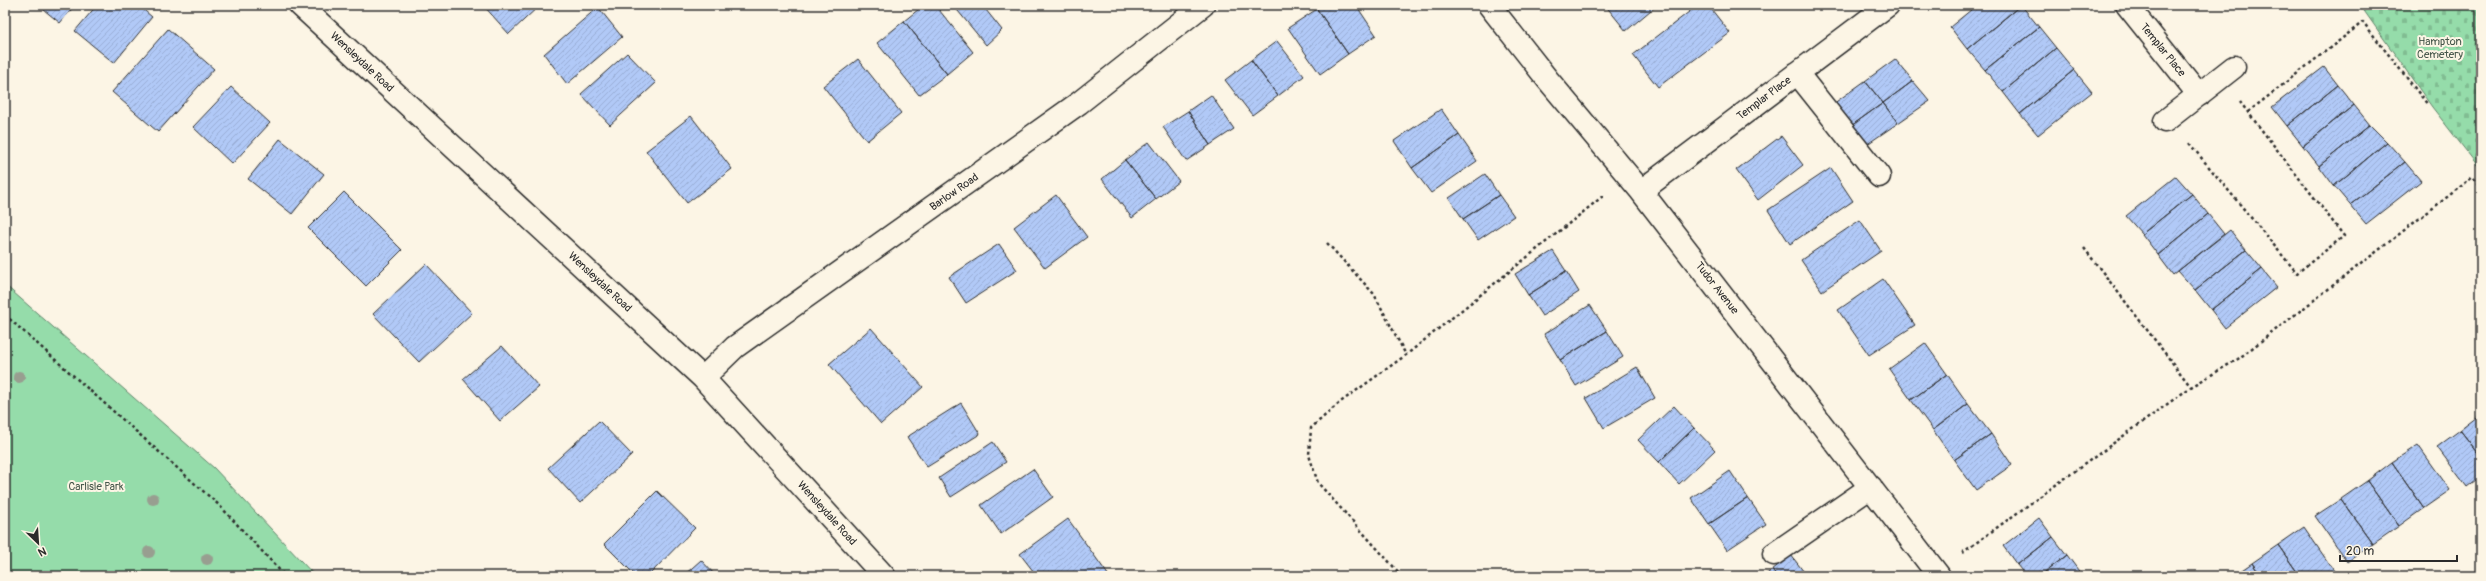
<svg xmlns="http://www.w3.org/2000/svg" width="2486" height="581" font-family="Pangolin,sans-serif">
<style>
.cemetery{fill:url(#cemetery-stones);stroke:#60846a}
.park{fill:#95dcaa;stroke:#60846a}
.building{fill:url(#building-hatch);stroke:#2b2b2b}
.lines{fill:none;stroke-linecap:round;stroke-linejoin:round}
.minor-casing{stroke:#2b2b2b;stroke-width:25}
.path{stroke:#2b2b2b;stroke-width:2.5;stroke-dasharray:3 3;stroke-linecap:butt}
.minor{stroke:#fcf5e5;stroke-width:22}
.tree{fill:#989e90}
.labels{text-anchor:middle;dominant-baseline:central;stroke-width:4;stroke-linejoin:round;paint-order:stroke}
.park-label{font-size:11px;fill:#46574b;stroke:#fcf5e5}
.street-label{font-size:11px;fill:#2b2b2b;stroke:#fcf5e5}
</style>
<defs>
<pattern id="cemetery-stones" width="16" height="16" patternUnits="userSpaceOnUse"><rect width="16" height="16" fill="#95dcaa"/><path d="M2 7V4a2 2 0 0 1 4 0v3zM10 15v-3a2 2 0 0 1 4 0v3z" fill="#81bd92"/></pattern>
<pattern id="building-hatch" width="6" height="6" patternUnits="userSpaceOnUse"><rect width="6" height="6" fill="#b1c9f7"/><path d="M-1 1l2-2M0 6l6-6M5 7l2-2" fill="none" stroke="#98add4"/></pattern>
</defs>
<rect width="100%" height="100%" fill="#fcf5e5"/>
<filter id="ink" filterUnits="userSpaceOnUse"><feTurbulence type="fractalNoise" baseFrequency=".025" numOctaves="2"/><feDisplacementMap in="SourceGraphic" scale="8" xChannelSelector="R" yChannelSelector="G"/><feConvolveMatrix kernelMatrix="1 2 1 2 8 2 1 2 1" color-interpolation-filters="sRGB"/></filter>
<g filter="url(#ink)">
<!-- cemetery -->
<path class="cemetery" d="M2360 5H2481V170L2432 107Z"/>
<!-- park -->
<path class="park" d="M5 285 214 468 315 576H5Z"/>
<!-- building -->
<path class="building" d="M38 5H75L60 23Z
M97 5H138L152 17 114 63 75 31Z
M483 5H540L509 34Z
M924 5H935L973 52 947 74 904 21Z
M953 5H982L1002 30 986 45Z
M1322 5H1356L1376 35 1348 54 1317 9Z
M1605 5H1657L1626 31Z
M1698 5H1708L1730 33 1658 87 1633 55Z
M1977 5H2021L1967 49 1950 27Z
M2021 5 2039 27 1985 70 1967 49Z
M598 7 622 37 567 84 544 54Z
M1317 9 1348 54 1320 74 1288 28Z
M904 21 947 74 919 95 877 43Z
M2039 27 2056 48 2003 92 1985 70Z
M168 29 214 69 158 132 112 92Z
M1277 41 1304 76 1278 96 1251 60Z
M2056 48 2074 70 2020 114 2003 92Z
M627 53 656 83 610 125 581 94Z
M858 59 901 113 867 141 823 86Z
M1895 59 1913 81 1883 103 1865 81Z
M1251 60 1278 96 1252 115 1225 80Z
M2324 67 2338 85 2287 126 2272 107Z
M2074 70 2092 92 2038 135 2020 114Z
M1865 81 1883 103 1851 126 1833 104Z
M1913 81 1930 101 1898 123 1883 103Z
M2338 85 2354 105 2303 146 2287 126Z
M231 87 270 123 232 164 193 127Z
M1211 95 1234 129 1210 145 1188 111Z
M1883 103 1898 123 1866 145 1851 126Z
M2354 105 2370 125 2319 166 2303 146Z
M1441 109 1459 135 1412 168 1394 141Z
M1188 111 1210 145 1186 161 1163 127Z
M691 116 732 169 687 203 646 151Z
M2370 125 2387 142 2334 186 2319 166Z
M1459 135 1477 161 1431 193 1412 168Z
M1781 136 1803 165 1758 200 1736 170Z
M280 139 324 174 292 214 248 179Z
M1149 142 1179 181 1156 199 1125 160Z
M2387 142 2405 162 2350 205 2334 186Z
M1125 160 1156 199 1132 218 1102 179Z
M2405 162 2421 181 2366 224 2350 205Z
M1831 168 1853 201 1790 244 1768 210Z
M1485 174 1499 195 1463 219 1449 198Z
M2176 176 2192 194 2142 234 2126 216Z
M344 192 402 250 366 286 308 228Z
M2192 194 2208 214 2158 255 2142 234Z
M1056 195 1087 237 1045 268 1014 227Z
M1499 195 1514 216 1478 240 1463 219Z
M2208 214 2224 234 2173 275 2158 255Z
M1860 220 1881 251 1822 291 1801 260Z
M2230 230 2246 250 2195 290 2178 271Z
M999 244 1017 270 966 303 949 277Z
M2246 250 2262 269 2211 310 2195 290Z
M1553 251 1566 271 1528 295 1515 274Z
M426 264 472 313 419 362 373 314Z
M2262 269 2277 287 2225 328 2211 310Z
M1566 271 1579 292 1542 316 1528 295Z
M1883 279 1915 325 1869 355 1838 310Z
M1590 305 1607 331 1560 360 1544 334Z
M871 328 923 387 881 424 829 364Z
M1607 331 1623 357 1576 386 1560 360Z
M1925 343 1947 374 1911 400 1889 369Z
M502 346 539 387 500 421 463 379Z
M1637 367 1655 398 1604 428 1586 398Z
M1947 374 1968 404 1933 430 1911 400Z
M961 403 980 434 927 467 907 437Z
M1968 404 1991 434 1954 460 1933 430Z
M1674 406 1694 428 1659 462 1638 440Z
M2481 414V457L2460 430Z
M599 421 632 455 580 503 548 468Z
M1694 428 1715 450 1679 484 1659 462Z
M2460 430 2481 457V476L2467 487 2437 447Z
M1991 434 2012 465 1976 490 1954 460Z
M993 442 1006 462 951 497 939 478Z
M2418 445 2450 490 2424 508 2392 462Z
M2392 462 2424 508 2399 526 2367 481Z
M1033 469 1053 497 1001 534 981 505Z
M1730 471 1748 498 1709 524 1691 498Z
M2367 481 2399 526 2373 544 2341 499Z
M657 491 695 528 648 576H636L604 544Z
M1748 498 1766 524 1727 550 1709 524Z
M2341 499 2373 544 2347 562 2315 516Z
M2039 518 2053 537 2017 565 2003 546Z
M1068 519 1109 576H1037L1020 554Z
M2304 527 2334 571 2326 576H2300L2278 545Z
M2053 537 2067 555 2040 576H2026L2017 565Z
M2278 545 2300 576H2261L2252 563Z
M1791 555 1807 576H1776L1772 570Z
M2067 555 2081 574 2078 576H2040Z
M701 560 716 576H683Z
M2252 563 2261 576H2233Z
M1772 570 1776 576H1764Z"/>
<g class="lines">
<defs>
<path id="minor" d="M300 5 703 378 884 576
M1489 5 1548 80 1641 191 1939 576
M2127 5 2199 95
M1797 73 1879 176
M2165 121 2234 67
M1641 191 1888 5
M703 378 735 347 1079 103 1203 5
M1774 554 1871 487"/>
</defs>
<!-- minor casing -->
<use href="#minor" class="minor-casing"/>
<!-- path -->
<path class="path" d="M2248 112 2363 22 2428 105
M2189 143 2297 273 2344 236 2240 102
M1327 243 1374 294 1406 355
M2084 248 2191 387
M5 315 220 506 285 576
M1962 553 2191 387 2238 359 2473 177 2481 187
M1402 576 1318 483 1309 455 1311 428 1339 403 1406 355 1603 196"/>
<!-- minor -->
<use href="#minor" class="minor"/>
</g>
<!-- trees -->
<g class="tree">
<circle cx="19" cy="377" r="6"/>
<circle cx="153" cy="499" r="6"/>
<circle cx="149" cy="552" r="6"/>
<circle cx="207" cy="559" r="6"/>
</g>
</g>
<g class="labels">
<!-- park labels -->
<g class="park-label">
<text x="2440" y="41">Hampton<tspan x="2440" dy="13">Cemetery</tspan></text>
<text x="96" y="486">Carlisle Park</text>
</g>
<!-- street labels -->
<g class="street-label">
<text transform="translate(2163 50) rotate(51)">Templar Place</text>
<text transform="translate(362 62) rotate(43)">Wensleydale Road</text>
<text transform="translate(1764 98) rotate(-37)">Templar Place</text>
<text transform="translate(954 192) rotate(-35)">Barlow Road</text>
<text transform="translate(600 282) rotate(43)">Wensleydale Road</text>
<text transform="translate(1717 288) rotate(52)">Tudor Avenue</text>
<text transform="translate(827 513) rotate(48)">Wensleydale Road</text>
</g>
</g>
<!-- margin -->
<rect width="2486" height="581" fill="none" stroke="#fcf5e5" stroke-width="20"/>
<rect x="10" y="10" width="2466" height="561" fill="none" stroke="#2b2b2b" stroke-width="1.5" filter="url(#ink)"/>
<!-- north arrow -->
<g transform="translate(38 543) rotate(155)" stroke="#fcf5e5" stroke-width="3" paint-order="stroke">
<path d="M0-3L7 15L0 10L-7 15Z" fill="#2b2b2b"/>
<text y="-6" font-size="11" font-weight="bold" text-anchor="middle" fill="#2b2b2b">N</text>
</g>
<!-- scale -->
<path d="M2340 555v6h117v-6" fill="none" stroke="#2b2b2b" stroke-width="2"/>
<text x="2346" y="555" font-size="12" fill="#2b2b2b" stroke="#fcf5e5" stroke-width="3" paint-order="stroke">20 m</text>
</svg>
